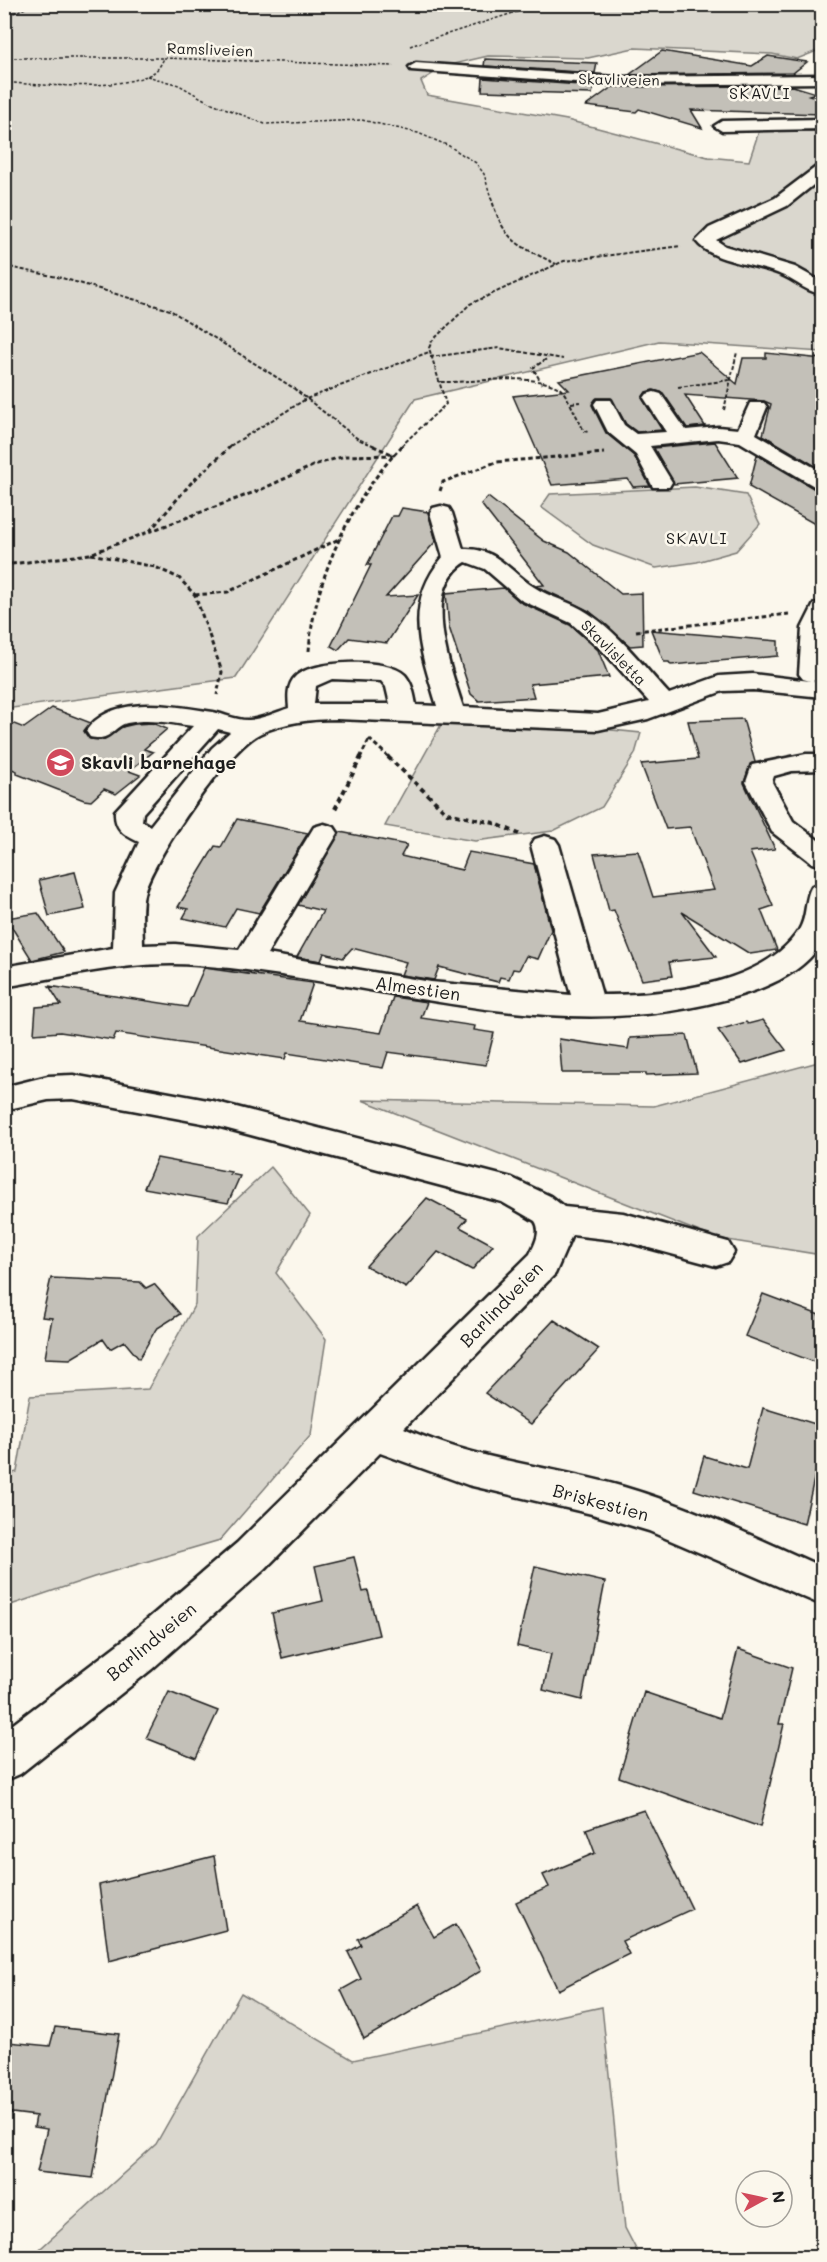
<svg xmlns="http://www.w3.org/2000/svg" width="827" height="2262" font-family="Mali,sans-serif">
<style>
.green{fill:#dad7ce;stroke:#7b7a75;stroke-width:1.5}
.building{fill:#c3c0b8;stroke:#1c1c1c;stroke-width:1.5}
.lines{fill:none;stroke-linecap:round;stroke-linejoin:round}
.minor-casing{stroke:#1c1c1c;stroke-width:5}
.path-far3{stroke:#1c1c1c;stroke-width:1.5;stroke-dasharray:3 2;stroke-linecap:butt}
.path-far2{stroke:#1c1c1c;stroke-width:2;stroke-dasharray:4 2;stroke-linecap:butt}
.path-far1{stroke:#1c1c1c;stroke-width:3;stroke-dasharray:4.5 3;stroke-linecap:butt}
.path{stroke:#1c1c1c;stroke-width:4;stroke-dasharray:5 4;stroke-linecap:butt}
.minor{fill:#fbf7ec;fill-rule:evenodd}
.labels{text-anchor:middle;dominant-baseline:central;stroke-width:5;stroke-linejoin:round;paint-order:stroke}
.far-street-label{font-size:15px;fill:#1c1c1c;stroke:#fbf7ec}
.far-neighbourhood-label{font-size:16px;letter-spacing:1.5px;fill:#1c1c1c;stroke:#fbf7ec}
.poi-label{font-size:18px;font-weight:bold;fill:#1c1c1c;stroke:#fbf7ec;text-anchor:start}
.street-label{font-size:18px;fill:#1c1c1c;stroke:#fbf7ec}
</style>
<rect width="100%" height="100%" fill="#fbf7ec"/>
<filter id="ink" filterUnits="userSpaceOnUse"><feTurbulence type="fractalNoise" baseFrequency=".0167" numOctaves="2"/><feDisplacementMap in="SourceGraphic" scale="12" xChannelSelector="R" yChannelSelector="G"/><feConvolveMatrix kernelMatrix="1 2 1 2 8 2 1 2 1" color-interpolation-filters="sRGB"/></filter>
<g filter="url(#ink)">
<!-- green -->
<path class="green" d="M4 5H822V49L797 59 772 54 634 48 588 58 488 56 445 66 421 81 427 95 567 120 708 157 749 161 760 128 822 132V352L659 341 415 399 236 678 5 709Z
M695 487 746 495 760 524 736 551 697 562 656 568 593 545 541 507 550 494Z
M442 723 602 729 641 733 635 754 602 807 553 831 475 841 385 826Z
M822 1061V1255L715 1238 362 1100 654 1106Z
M271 1167 310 1215 276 1273 326 1339 311 1435 220 1540 94 1577 5 1607V1475L17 1472 30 1396 148 1389 195 1304 198 1236Z
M241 1993 353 2060 602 2007 625 2228 640 2257H31L156 2144Z"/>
<!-- building -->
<path class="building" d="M662 51 752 66 768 56 807 62 793 73 629 75Z
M485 59 597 63 595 73 484 66Z
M483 78 594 86 592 94 482 91Z
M793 86 816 93 809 95 822 99V114L691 110 702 128 639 109 636 112 586 106 612 87Z
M699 352 737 384 743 358H766V353L822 359V470L763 435 771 404 764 401 685 395 705 426 687 428 663 393 653 390 646 392 642 398 662 430 637 432 626 424 611 398H597L592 405 606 433 634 456 650 486 633 487 628 479 552 485 513 396 569 390 559 380Z
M715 442 738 478 674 484 654 448Z
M757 455 813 488 822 489V528L749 487Z
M488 497 544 541 569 552 621 594 642 593 643 645 630 646 589 611 536 586 544 585 481 504Z
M402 508 428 512 436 541 386 597 418 595 387 643 349 638 338 650 331 646 371 565H367L392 516H398Z
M504 588 520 602 570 625 598 650 609 677 530 684 534 697 479 701 471 694 449 627 446 593Z
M651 630 778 641V656L671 665 669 662H664Z
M52 708 91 723 84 731 90 739 103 740 122 727 135 724 152 723 167 729 144 749 153 752 129 771 140 775 116 794 104 789 91 801 84 800 17 774V771L4 766V720L24 728Z
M743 719 755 762 750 764 744 783 775 849 750 852 773 906 761 910 777 950 750 954 682 912 716 957 669 962 672 976 642 980 614 910 609 911 594 854 638 851 653 897 714 890 690 827 666 829 641 764 698 759 688 721Z
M237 819 308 833 259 913 236 908 225 927 183 918 188 909 178 907 215 846 221 847Z
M340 832 407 845 401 856 462 870 469 852 534 864 551 930 538 959 526 956 519 970 513 969 509 979 500 977 498 982 439 967 434 980 401 975 406 962 352 948 343 958 324 953 321 961 297 957 323 911 298 905Z
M75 872 85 909 49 916 39 880Z
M38 913 64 952 32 960 6 918Z
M204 968 313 983 300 1021 381 1033 393 997 427 1002 421 1018 475 1026 474 1030 494 1033 486 1065 388 1052 383 1068 287 1053 285 1059 116 1033 113 1040 60 1032 34 1034 36 1007 61 1005 49 986 187 1007Z
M763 1020 786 1050 742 1064 718 1030 746 1022 748 1024Z
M687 1035 697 1073 646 1075V1073H562L559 1039 628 1049 630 1038Z
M157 1158 231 1172 230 1174 240 1176 228 1203 144 1188Z
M427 1198 467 1219 460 1227 493 1245 472 1270 438 1252 406 1288 366 1266Z
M51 1278 140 1282 146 1288 154 1284 180 1314 156 1329 139 1359 124 1341 110 1349 103 1339 70 1359 45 1358 52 1318 42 1317Z
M763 1294 822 1316V1365L745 1336Z
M554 1320 599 1349 531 1424 485 1393Z
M763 1408 822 1426V1443L804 1524 694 1490 704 1456 747 1469Z
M354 1557 363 1592 368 1591 379 1635 282 1658 272 1613 323 1601 315 1566Z
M535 1566 605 1582 582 1700 543 1690 551 1654 517 1646Z
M738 1649 792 1668 779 1724H784L760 1827 619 1777 644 1692 720 1718Z
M169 1692 218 1711 196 1758 146 1738Z
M644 1810 692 1909 622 1941 629 1954 558 1990 516 1902 549 1887 543 1875 595 1853 586 1829Z
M214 1856 226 1930 109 1961 99 1885Z
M417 1906 434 1937 456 1924 481 1971 364 2039 341 1990 361 1979 348 1952 361 1945 358 1939Z
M55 2027 119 2034 93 2178 37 2172 47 2129 34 2127 36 2116 4 2112V2058L8 2042 50 2046Z"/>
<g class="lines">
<defs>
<path id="minor" d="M416 63 616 77 822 75V83L616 85 411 70 409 67Z
M822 119V129L722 131 714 126 722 121Z
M822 165V178L787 206 716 240 725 246 795 267 822 282V294C809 293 797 282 784 276 760 264 712 263 696 241L709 228 775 198 816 167Z
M654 392 661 394 686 430 718 427 738 429 750 403H764L767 407 756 434 822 472V487L814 486 740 442 718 439 650 446 672 482 669 487H653L636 455 608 432 594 404 597 400H611L624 425 636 434 666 432 644 398 647 394Z
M441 506 449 508 452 513 463 549C496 547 509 571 534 587 550 598 571 601 588 613 620 634 643 666 669 694L719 676 753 674 810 681 803 679 799 674 802 628 814 604 822 602V677L813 681 822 683V697L753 690 723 691 648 719 598 730 337 719C311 719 285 722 261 733 228 748 156 855 145 890 140 906 143 928 143 945L175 944 239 950 314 827 324 824 334 827 338 833 267 954 431 982 571 995 531 845 535 839 545 836 555 839 559 845 602 995C662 995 763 986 799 930 808 916 804 899 812 886L822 884C823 894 826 933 821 942 808 969 771 986 744 994 560 1053 381 979 197 965 132 960 68 976 4 987V967L113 948 115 893 139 842C124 835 114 829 115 811L193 726C171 723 148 718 127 723 110 728 112 742 90 737L86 731C112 693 174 706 213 712 224 714 238 721 249 720 262 719 277 712 289 708 288 698 287 685 295 677 311 660 388 657 405 675 412 683 414 694 416 705L437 706C421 652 402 605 443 557L430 513 433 508ZM466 562 485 569 521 600 571 623 605 653 649 702 598 714 463 707C451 670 420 589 466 562ZM332 679 381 681 386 687 390 704H314L316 686ZM218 729 230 732 212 748 150 826 142 821 143 813Z
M806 754H822V770L792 771 774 776 772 782 793 821 822 843V866L812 863 772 832 746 782 752 765Z
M73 1075 213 1101 512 1178 550 1196 564 1207 623 1213 728 1242 734 1252 728 1262 716 1266 623 1241 572 1235 555 1274 404 1428C473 1460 551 1466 624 1487 692 1507 757 1538 822 1567V1605L649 1531 592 1514 468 1485 380 1453 265 1569 152 1669 20 1774 4 1781V1731L122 1641 237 1543 530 1254C535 1244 542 1231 535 1221L502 1202 213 1125 73 1099 48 1100 9 1109 4 1107V1087L48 1076Z"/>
</defs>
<!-- minor casing -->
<use href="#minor" class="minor-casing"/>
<!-- path-far3 -->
<path class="path-far3" d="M4 17 35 4
M410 46 513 13 553 4
M4 58H164L394 66
M147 76 179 85 207 101 265 124 362 120 418 133 449 146 476 163 484 174 491 198
M4 82C41 86 115 90 149 75 157 72 161 65 164 58"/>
<!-- path-far2 -->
<path class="path-far2" d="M491 197C504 242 516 244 556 264
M4 266 62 278 170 310 292 387 358 439 375 446
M430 357 499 348 563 359
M441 382C472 383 532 372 559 388 564 391 567 398 570 403
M542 384 533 368 548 358
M678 387 730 380
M581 402 570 403 584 431 588 432
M724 410 737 352
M230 446 306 399 429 352
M401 446 446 404 429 348 432 341 470 304 564 261 681 246"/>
<!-- path-far1 -->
<path class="path-far1" d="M440 491 443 482 496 462 604 453
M150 531 191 483 232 445
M91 554 155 567 179 578 195 595 222 672 217 695
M4 565 90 554 260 490 317 464 345 456 394 455 371 445
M195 595 228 592 341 538
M636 631 789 614
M309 651C314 578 352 498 403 445
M369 739 390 758
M360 758 370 738"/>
<!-- path -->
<path class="path" d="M388 757 447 813 494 823 519 834
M335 809 361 757"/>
<!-- minor -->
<use href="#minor" class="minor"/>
</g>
</g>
<!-- icons -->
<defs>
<symbol id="school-disc" viewBox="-11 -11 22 22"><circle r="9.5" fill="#d1495b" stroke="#fbf7ec"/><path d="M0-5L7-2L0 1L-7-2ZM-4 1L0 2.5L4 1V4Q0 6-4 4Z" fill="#fff"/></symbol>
</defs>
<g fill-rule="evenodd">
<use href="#school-disc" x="44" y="746" width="33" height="33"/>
</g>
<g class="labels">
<!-- far-street labels -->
<g class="far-street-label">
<text transform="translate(210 49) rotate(2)">Ramsliveien</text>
<text transform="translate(619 79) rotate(1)">Skavliveien</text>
<text transform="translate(614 652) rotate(45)">Skavlisletta</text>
</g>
<!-- far-neighbourhood labels -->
<g class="far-neighbourhood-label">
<text x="760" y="92">SKAVLI</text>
<text x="697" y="537">SKAVLI</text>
</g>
<!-- poi labels -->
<g class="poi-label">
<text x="81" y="762">Skavli barnehage</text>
</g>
<!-- street labels -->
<g class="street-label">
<text transform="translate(418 988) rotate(8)">Almestien</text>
<text transform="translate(501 1304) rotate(-46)">Barlindveien</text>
<text transform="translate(601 1502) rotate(15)">Briskestien</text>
<text transform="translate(151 1641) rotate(-40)">Barlindveien</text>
</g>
</g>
<!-- margin -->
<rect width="827" height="2262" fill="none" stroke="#fbf7ec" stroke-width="24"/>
<rect x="12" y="12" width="803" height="2238" fill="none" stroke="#1c1c1c" stroke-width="2" filter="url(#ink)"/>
<!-- north arrow -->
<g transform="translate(764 2199) rotate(82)"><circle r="28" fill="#fbf7ec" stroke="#a29f99" stroke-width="1.5"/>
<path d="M0-4.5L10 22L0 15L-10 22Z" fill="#d1495b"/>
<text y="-9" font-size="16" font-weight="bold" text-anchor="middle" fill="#1c1c1c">N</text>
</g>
</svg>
